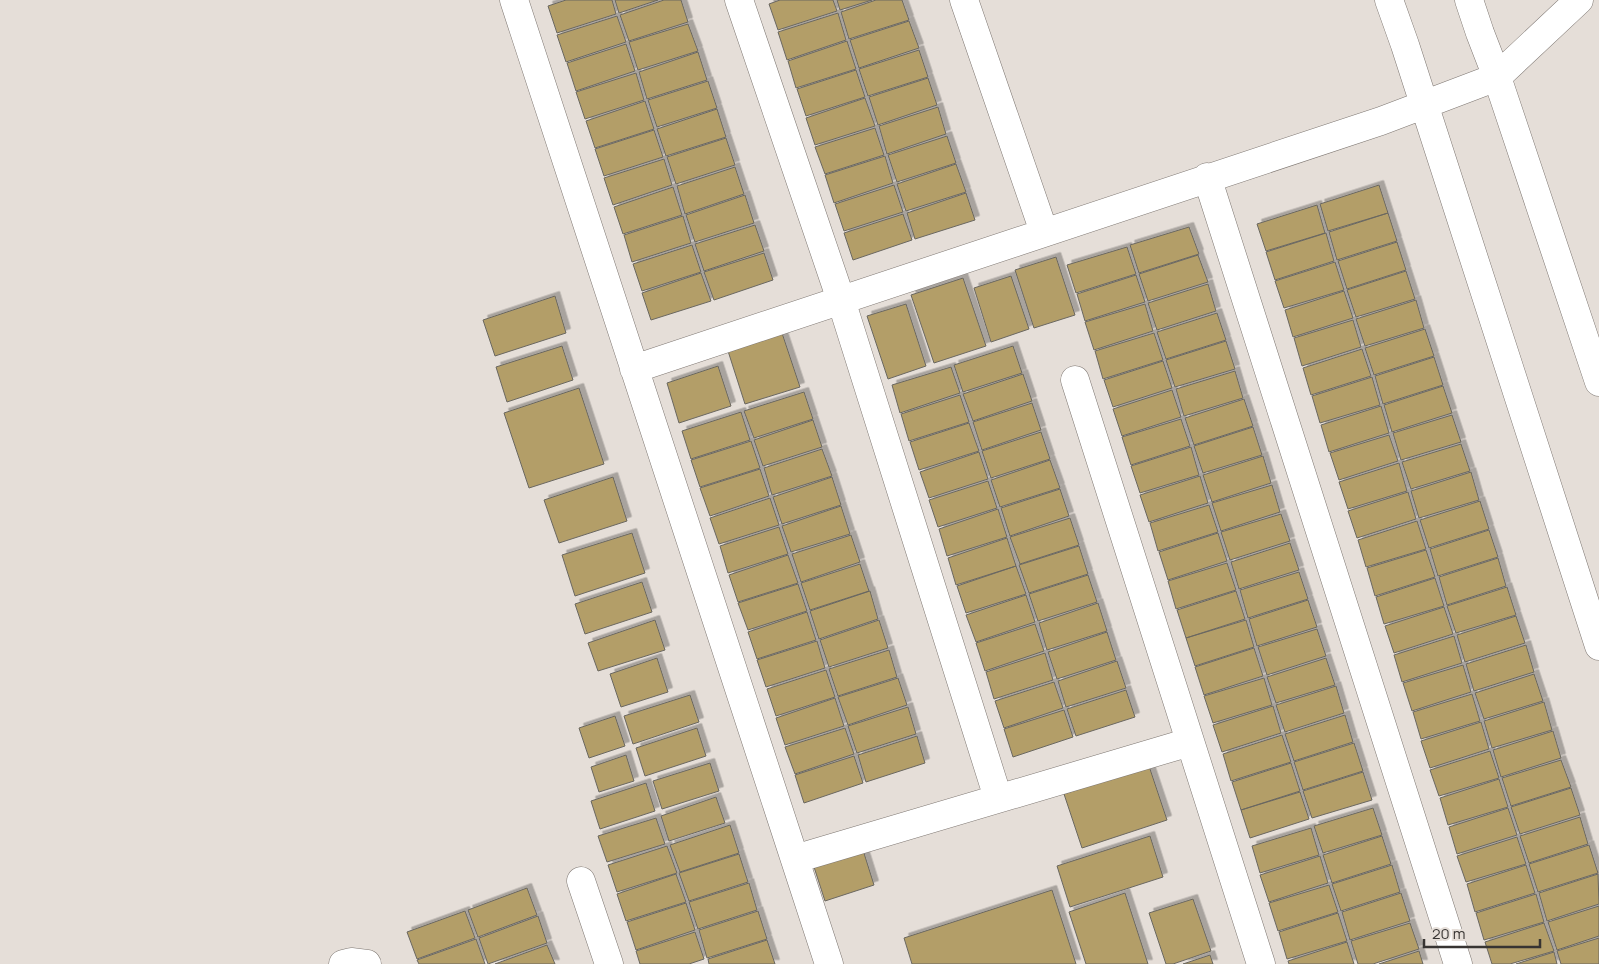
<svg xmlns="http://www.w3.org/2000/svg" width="1599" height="964" font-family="Manrope,sans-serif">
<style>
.building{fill:#b39e68;stroke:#6a6760;filter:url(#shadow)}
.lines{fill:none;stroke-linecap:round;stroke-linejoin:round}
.street-casing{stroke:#7e7772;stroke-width:29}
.street{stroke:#fff;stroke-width:28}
</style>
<defs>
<filter id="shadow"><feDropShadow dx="4.5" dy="-4.5" stdDeviation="0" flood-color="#0004"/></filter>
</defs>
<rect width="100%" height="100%" fill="#e5ded8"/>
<!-- building -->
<path class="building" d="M566 0H612L616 14 557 33 548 6Z
M615 0H658L619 13Z
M664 0H681L688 22 629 41 620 15Z
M780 0H833L837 11 778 30 769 4Z
M837 0H872L840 10Z
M876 0H902L909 20 849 39 841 12Z
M838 13 846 40 787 60 778 32Z
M617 16 626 42 566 62 557 35Z
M909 21 919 48 859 68 850 40Z
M688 24 698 51 638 70 629 42Z
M847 41 856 69 796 88 788 61Z
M626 44 635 71 576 91 567 63Z
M919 50 928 77 868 96 859 69Z
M698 52 707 80 647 99 639 72Z
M856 70 865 97 806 116 797 89Z
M636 73 644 100 585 119 576 92Z
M928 78 937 105 878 125 869 97Z
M708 81 717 108 657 127 648 100Z
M865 98 875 126 815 145 806 118Z
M645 101 654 129 595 148 586 121Z
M938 107 946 134 887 154 879 126Z
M717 109 726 137 666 156 657 129Z
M875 128 884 155 825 174 815 147Z
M654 130 663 157 604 176 595 149Z
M947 136 956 163 897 182 888 155Z
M726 138 735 165 676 184 667 157Z
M885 156 893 183 834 203 825 175Z
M664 159 672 185 613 205 604 178Z
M956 164 966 192 906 211 897 184Z
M735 167 744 194 685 214 677 186Z
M894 185 903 212 844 231 835 204Z
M1379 185 1388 213 1328 231 1320 204Z
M673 187 682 215 623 234 614 207Z
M966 193 975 220 915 239 907 213Z
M745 195 754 223 695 242 686 215Z
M1317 205 1325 233 1266 251 1257 224Z
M1388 213 1397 241 1337 260 1329 232Z
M903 214 912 240 853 260 844 233Z
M683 216 691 243 632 262 624 235Z
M755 225 764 251 704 271 695 244Z
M1189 227 1199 254 1139 273 1130 245Z
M1326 233 1334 261 1275 280 1266 252Z
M1397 242 1406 270 1347 289 1338 261Z
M692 245 701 272 642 291 633 264Z
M1127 247 1136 274 1076 293 1067 265Z
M764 253 773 280 714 300 704 272Z
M1198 255 1208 282 1148 301 1139 274Z
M1056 257 1075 315 1034 328 1015 270Z
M1335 262 1344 290 1284 308 1275 281Z
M1406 271 1415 299 1356 317 1347 290Z
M701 273 711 301 651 320 642 293Z
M1136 275 1145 302 1085 321 1077 294Z
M1011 276 1029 329 991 342 974 288Z
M963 278 986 346 934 363 911 295Z
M1208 284 1216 311 1157 330 1148 303Z
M1344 291 1353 318 1293 337 1285 310Z
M555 296 566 333 495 356 483 320Z
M1416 300 1424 328 1365 346 1356 319Z
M906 304 926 366 888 379 867 316Z
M1145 304 1153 331 1094 350 1085 322Z
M1217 313 1226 340 1166 359 1157 332Z
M1353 320 1361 347 1302 366 1294 338Z
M1425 329 1434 356 1374 375 1365 348Z
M782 333 800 387 745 404 728 351Z
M1154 333 1163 360 1103 379 1095 351Z
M1226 341 1235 369 1175 387 1166 360Z
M562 346 573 380 507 402 496 367Z
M1013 346 1022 373 963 392 954 365Z
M1362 349 1371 376 1311 395 1303 368Z
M1434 357 1443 385 1383 404 1375 376Z
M1163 361 1172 388 1113 407 1104 380Z
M718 366 731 406 679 423 667 383Z
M951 367 960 393 900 413 892 385Z
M1235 371 1243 398 1184 416 1176 389Z
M1023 374 1032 401 973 421 963 394Z
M1372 377 1380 405 1320 423 1312 396Z
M1443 386 1452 413 1392 432 1384 405Z
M579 388 604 464 529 488 504 413Z
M1172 390 1181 417 1122 436 1113 409Z
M804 392 813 419 754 438 744 411Z
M960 395 969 422 909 441 901 414Z
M1244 399 1253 426 1194 445 1185 418Z
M1032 403 1041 430 982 450 973 422Z
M1381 406 1389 433 1329 452 1321 425Z
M741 412 750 440 691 459 682 431Z
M1452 415 1461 442 1401 460 1393 433Z
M1181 419 1190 446 1131 465 1122 437Z
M813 420 822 447 763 466 754 440Z
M969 423 979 451 919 470 910 442Z
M1253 427 1262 455 1203 473 1194 446Z
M1041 432 1050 459 991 478 982 451Z
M1389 435 1398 461 1339 480 1330 453Z
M751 441 760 468 700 487 691 460Z
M1461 444 1470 471 1411 489 1402 462Z
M1191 447 1199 475 1140 493 1131 466Z
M822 449 832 476 772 495 764 468Z
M979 452 988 479 929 498 920 472Z
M1263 456 1271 483 1212 502 1203 475Z
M1050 460 1060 488 1000 507 991 480Z
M1399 463 1407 491 1348 509 1339 482Z
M760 469 769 496 710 516 700 488Z
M1471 472 1479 500 1419 518 1411 491Z
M1200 476 1208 503 1149 522 1140 495Z
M613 477 627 521 559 543 544 500Z
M832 477 841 505 782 524 773 497Z
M988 481 997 508 938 527 929 500Z
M1272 485 1280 512 1221 531 1212 503Z
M1060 489 1069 516 1010 536 1001 508Z
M1408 492 1416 519 1357 538 1348 511Z
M770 498 779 525 719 544 710 518Z
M1480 501 1489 529 1429 548 1420 520Z
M1209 505 1218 532 1158 551 1150 523Z
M841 506 850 534 791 552 782 526Z
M998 509 1007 537 947 556 939 529Z
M1281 514 1290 541 1230 560 1221 532Z
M1070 518 1079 545 1020 564 1010 537Z
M1417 521 1426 549 1366 567 1358 540Z
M779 527 788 554 728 573 720 546Z
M1489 530 1498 557 1438 576 1430 549Z
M632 533 645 573 575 596 562 555Z
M1218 533 1227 561 1168 580 1159 552Z
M851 535 860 562 801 582 792 554Z
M1007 538 1016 566 956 585 948 558Z
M1290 543 1299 570 1239 589 1231 562Z
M1079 546 1088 574 1029 593 1019 565Z
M1426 550 1435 577 1375 596 1367 568Z
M788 555 798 583 738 602 729 575Z
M1498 558 1506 586 1447 605 1439 577Z
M1227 563 1236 590 1176 609 1168 581Z
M860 564 869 591 810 610 801 583Z
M1016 566 1026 594 966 613 957 586Z
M1299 572 1308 599 1248 618 1240 590Z
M1088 575 1097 602 1038 621 1029 594Z
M1435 578 1444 606 1384 624 1376 597Z
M642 582 652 612 585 634 575 604Z
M798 584 807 611 748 630 738 603Z
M1507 587 1516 615 1456 633 1447 606Z
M870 591 878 619 819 639 810 611Z
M1236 591 1245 619 1186 638 1177 610Z
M1026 595 1035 622 976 642 966 615Z
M1308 600 1317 627 1257 646 1249 619Z
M1098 603 1107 631 1047 650 1039 623Z
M1444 607 1453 634 1394 653 1385 626Z
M807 612 816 640 757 659 748 632Z
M1516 616 1525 643 1465 662 1457 635Z
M655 620 665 650 598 671 588 643Z
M879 620 888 648 829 667 820 640Z
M1246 620 1254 647 1195 666 1186 638Z
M1035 624 1044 651 985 671 976 643Z
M1317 629 1326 656 1267 675 1258 647Z
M1107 632 1116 660 1057 679 1048 652Z
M1454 636 1462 663 1402 682 1394 655Z
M817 641 825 668 766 687 757 660Z
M1526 645 1534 672 1474 691 1466 664Z
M1254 648 1263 676 1204 695 1195 667Z
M889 650 897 677 838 696 829 669Z
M1045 653 1053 680 994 699 986 672Z
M657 658 668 692 621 707 610 674Z
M1326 658 1335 685 1276 703 1267 677Z
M1117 661 1126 688 1066 707 1058 681Z
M1463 665 1471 692 1412 711 1403 683Z
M826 670 835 697 776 716 767 689Z
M1534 674 1543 701 1484 719 1475 693Z
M898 678 907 705 848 725 838 697Z
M1264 678 1272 705 1213 723 1204 696Z
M1054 682 1063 708 1004 728 995 701Z
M1336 686 1344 713 1285 732 1276 705Z
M1126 690 1135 717 1076 736 1067 709Z
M1472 694 1480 721 1421 739 1413 712Z
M690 695 699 722 633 744 624 716Z
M835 698 844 726 785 745 776 718Z
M1544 702 1552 730 1492 748 1484 721Z
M1273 706 1281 733 1222 752 1213 725Z
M908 707 916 734 857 753 848 726Z
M1064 710 1073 737 1013 757 1004 729Z
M1345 715 1353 742 1294 761 1285 734Z
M615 716 625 746 589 758 579 728Z
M1481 722 1489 749 1430 768 1421 741Z
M697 728 706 756 645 776 636 748Z
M845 728 854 754 795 774 785 747Z
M1553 731 1561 758 1501 777 1493 750Z
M1282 735 1291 762 1231 781 1223 754Z
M917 736 925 763 866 782 858 755Z
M1354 743 1363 771 1303 790 1294 762Z
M1490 751 1499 778 1439 796 1430 770Z
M626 755 634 781 599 792 591 767Z
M854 756 863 783 804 803 795 775Z
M1561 760 1571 787 1511 806 1502 778Z
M710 763 719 791 662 809 653 781Z
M1291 763 1300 791 1241 810 1232 782Z
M1149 766 1167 820 1082 848 1064 794Z
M1363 772 1372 800 1312 818 1303 791Z
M1499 779 1508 807 1448 825 1440 798Z
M646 783 655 811 600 829 591 801Z
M1571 788 1580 815 1520 834 1511 807Z
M1300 792 1309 819 1250 838 1241 810Z
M716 797 725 823 669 841 661 816Z
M1373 808 1382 835 1323 853 1314 826Z
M1508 808 1517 835 1457 854 1449 827Z
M1580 817 1588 844 1529 863 1520 836Z
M656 818 665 844 607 862 598 836Z
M730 825 739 853 680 872 670 845Z
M1311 828 1319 855 1260 873 1252 846Z
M1150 836 1163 877 1070 907 1057 866Z
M1382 836 1391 864 1332 883 1323 855Z
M1517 837 1526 864 1466 882 1457 856Z
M1589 845 1598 873 1538 892 1529 864Z
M667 846 677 873 617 892 608 865Z
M863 850 874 885 825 901 814 867Z
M739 854 748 882 689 901 679 873Z
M1320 856 1328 883 1269 902 1260 875Z
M1392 865 1400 892 1341 911 1332 884Z
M1526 865 1535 893 1475 912 1467 884Z
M676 874 686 902 626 921 617 894Z
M1598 874 1599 904 1547 921 1539 893Z
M749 883 757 910 698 929 689 902Z
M1329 885 1338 912 1278 931 1269 903Z
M527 888 537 915 478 937 468 910Z
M1052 890 1076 964H912L904 938Z
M1125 893 1148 964H1086L1069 912Z
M1401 893 1410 921 1350 940 1342 912Z
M1536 894 1544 922 1484 940 1476 913Z
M1193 899 1211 951 1173 964H1166L1149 913Z
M686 903 695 930 636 950 627 922Z
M1599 906V936L1557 950 1548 922Z
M465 911 475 938 417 959 407 932Z
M758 911 767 939 707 958 699 930Z
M1338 913 1347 941 1287 959 1279 932Z
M538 916 547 943 488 964 479 938Z
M1410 923 1419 949 1373 964H1358L1351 941Z
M1544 923 1554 951 1510 964H1492L1485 942Z
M695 932 704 959 689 964H640L636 951Z
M1599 938V964H1561L1557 951Z
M476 939 485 964H419L417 960Z
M767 940 775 964H709L708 959Z
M1347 942 1354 964H1289L1288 961Z
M547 945 555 964H495Z
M1419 951 1423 964H1379Z
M1554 952 1557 964H1516Z
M1210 955 1213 964H1183Z"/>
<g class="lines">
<defs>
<path id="street" d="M514 0 829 964
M739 0 841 300 998 798
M964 0 1044 232
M1389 0 1405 45 1599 646
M1469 0 1480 33 1497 77 1599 382
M1207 177 1458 964
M634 369 1381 121 1497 77 1579 0
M1075 380 1261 964
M795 859 1190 742
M581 881 609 964
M343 964 351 962 367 964"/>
</defs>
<!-- street casing -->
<use href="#street" class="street-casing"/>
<!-- street -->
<use href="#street" class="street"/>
</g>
<!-- scale -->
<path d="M1424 939v8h116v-8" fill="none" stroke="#373432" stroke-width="2.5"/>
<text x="1432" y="939" font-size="15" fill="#373432" stroke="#e5ded8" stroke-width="4" paint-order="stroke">20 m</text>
</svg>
